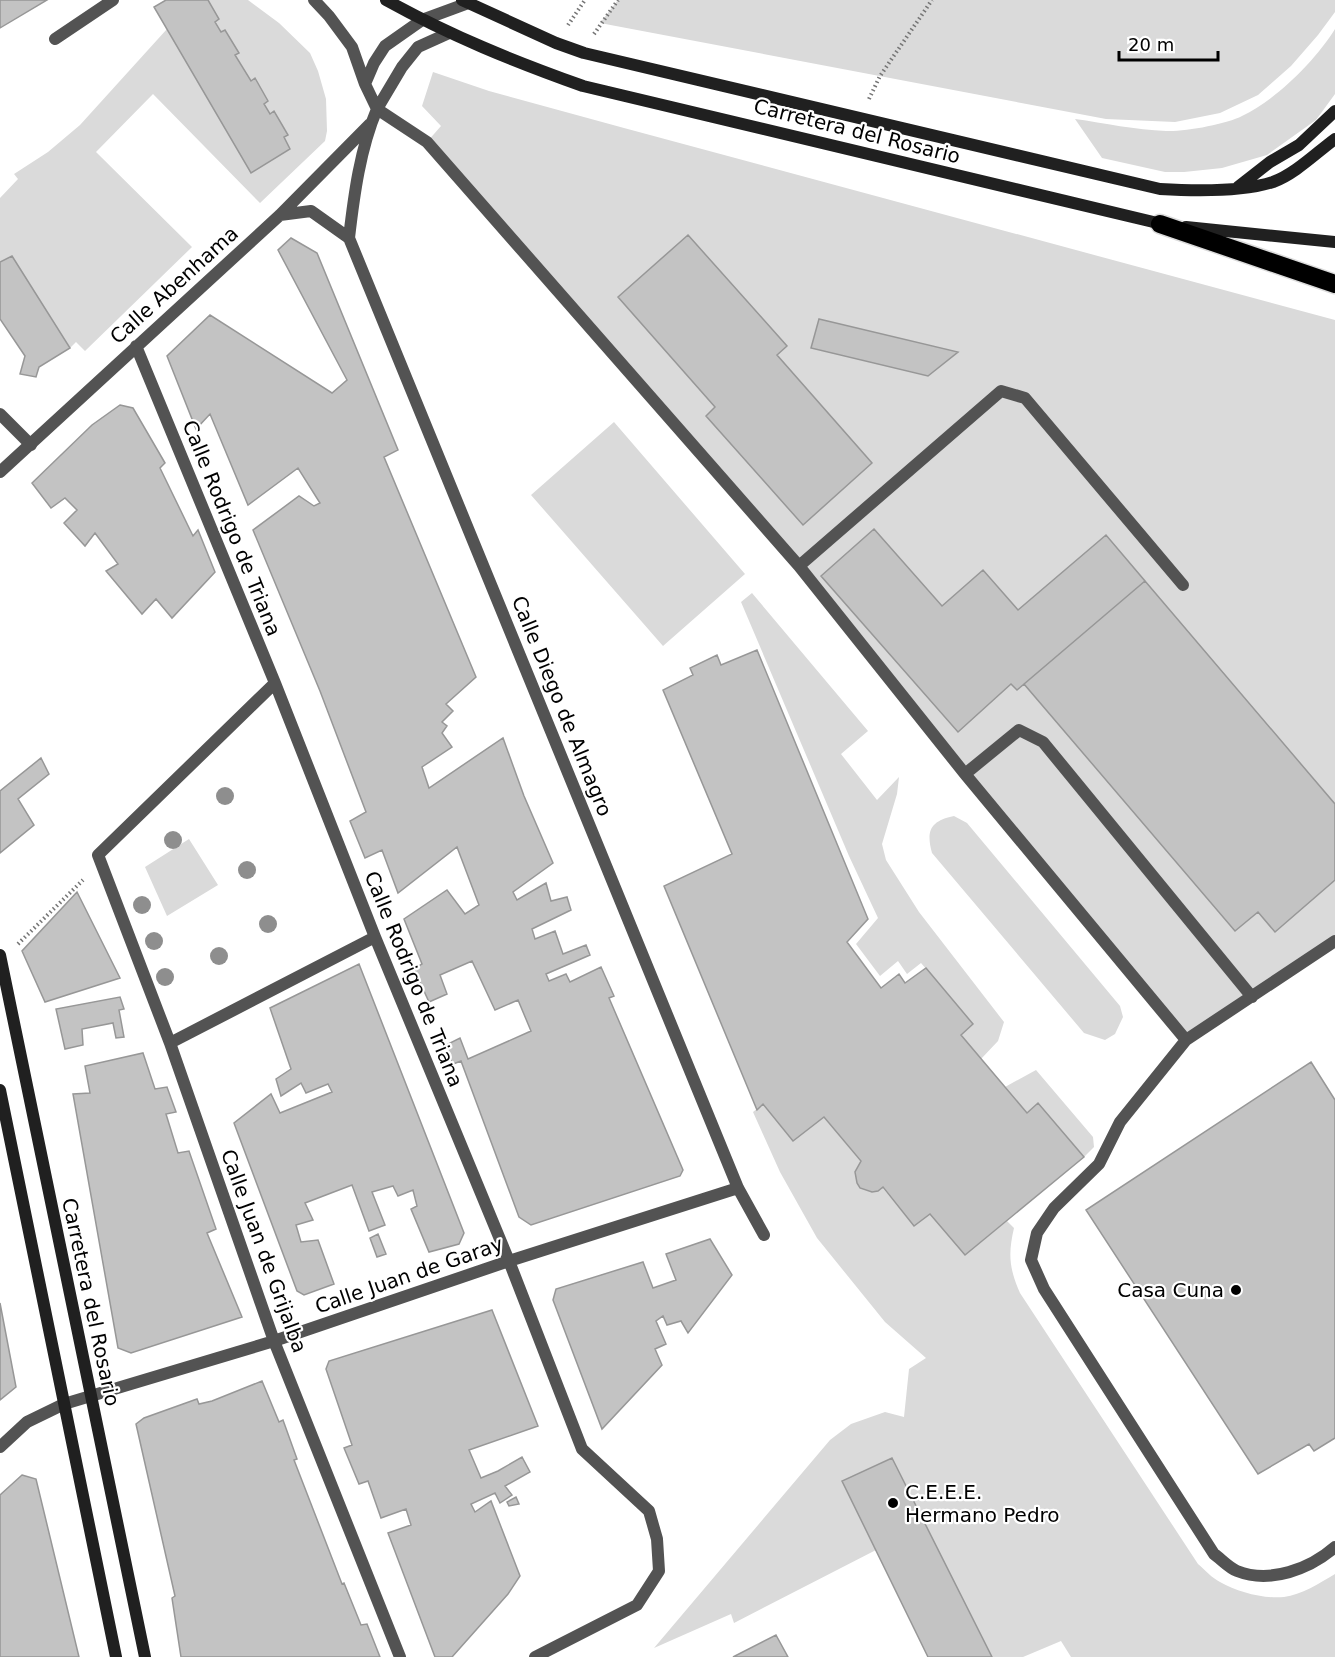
<svg xmlns="http://www.w3.org/2000/svg" width="1335" height="1657" font-family="'DejaVu Sans',sans-serif">
<style>
.green{fill:#dadada}
.building{fill:#c3c3c3;stroke:#979797;stroke-width:1.5}
.lines{fill:none;stroke-linecap:round;stroke-linejoin:round}
.motorway-casing{stroke:#dbdbdb;stroke-width:21}
.path{stroke:#757575;stroke-width:4;stroke-dasharray:1.5 3;stroke-linecap:butt}
.service{stroke:#535353;stroke-width:12}
.minor{stroke:#535353;stroke-width:12}
.secondary{stroke:#202020;stroke-width:12}
.motorway{stroke:#000;stroke-width:18}
.tree{fill:#8e8e8e}
.poi-dot{fill:#000;stroke:#fff;stroke-width:2}
.labels{text-anchor:middle;dominant-baseline:central;stroke-width:4.5;stroke-linejoin:round;paint-order:stroke}
.street-label{font-size:20px;fill:#000;stroke:#fff}
.poi-label{font-size:20px;fill:#000;stroke:#fff;text-anchor:end}
</style>
<rect width="100%" height="100%" fill="#fff"/>
<!-- green -->
<path class="green" d="M203 0H248L279 23 310 53 318 71 326 99 327 131 325 141 260 203 153 94 96 152 192 247 85 351 76 342 70 348 12 256 0 262V198L18 179 14 174 48 152 80 125 167 29 251 173 290 149 284 137 288 134 274 112 270 114Z
M618 0H1335V12L1318 35 1291 66 1258 95 1220 113 1175 122 1106 119 600 23Z
M1335 29V94L1316 120 1267 155 1222 168 1184 172H1165L1102 158 1075 119C1104 123 1136 130 1166 131 1184 132 1227 124 1242 116 1276 100 1315 61 1335 29Z
M433 72 489 91 624 128 1335 320V941L1186 1040 799 566 427 142 441 126 422 106Z
M614 422 745 574 663 646 531 495Z
M752 593 868 731 841 754 877 800 899 777 897 794 882 844 886 860 919 912 1004 1022 998 1041 981 1059 961 1035 973 1024 921 963 907 974 898 961 880 976 856 944 878 918 849 856 741 602Z
M954 816 967 823 1120 1006 1123 1017 1115 1034 1105 1040 1084 1033 932 853C926 831 930 821 954 816Z
M189 839 218 885 167 916 145 867Z
M1036 1070 1093 1137 1094 1147 1084 1157 1038 1103 1027 1113 1005 1087Z
M763 1104 793 1141 824 1117 914 1226 930 1214 965 1255 1007 1221 1014 1228C1008 1254 1009 1268 1020 1293L1198 1564C1205 1570 1212 1578 1220 1582 1238 1592 1263 1599 1284 1597 1301 1595 1320 1583 1335 1574V1657H1071L1061 1641 1023 1657H992L892 1458 842 1481 876 1550 734 1623 731 1614 654 1648 830 1440 851 1424 885 1412 904 1417 909 1369 926 1358 885 1322 817 1238 780 1172 753 1112Z"/>
<!-- building -->
<path class="building" d="M0 0H47L0 28Z
M166 0H208L219 19 215 22 221 32 225 30 239 53 235 55 251 81 255 78 268 101 264 104 270 114 274 111 288 135 284 137 290 149 251 173 154 7Z
M688 235 787 346 777 355 872 463 803 525 706 416 715 407 618 297Z
M291 238 317 253 398 450 384 457 476 677 446 704 453 711 442 722 447 726 442 733 452 747 422 767 429 788 503 738 524 796 553 863 513 892 517 900 546 883 551 901 567 897 571 910 532 929 535 939 555 931 563 954 586 945 590 955 546 974 549 981 566 974 570 982 601 967 614 996 609 998 683 1170 680 1176 531 1225 519 1217 461 1061 453 1064 444 1046 460 1038 468 1059 531 1031 518 1000 495 1010 472 961 440 975 447 994 429 1002 414 969 422 964 404 919 447 890 465 914 479 905 457 847 398 893 382 850 365 858 350 821 366 812 320 691 253 530 299 496 314 506 320 503 298 468 248 505 210 414 196 429 167 356 210 315 332 393 347 380 278 250Z
M12 256 70 348 39 367 36 377 20 374 25 356 0 319V262Z
M819 319 958 352 928 376 811 348Z
M120 405 133 408 165 463 160 468 193 536 198 530 215 572 172 618 156 599 142 614 106 571 118 564 95 533 85 546 64 523 77 510 65 498 51 508 32 483 92 425Z
M874 529 942 606 983 570 1018 610 1106 535 1145 581 1017 690 1011 684 958 732 821 576Z
M1145 581 1335 804V880L1275 932 1258 912 1235 931 1024 684Z
M757 650 868 919 847 942 881 988 899 974 905 983 926 968 973 1024 961 1035 1027 1113 1038 1103 1084 1157 965 1255 930 1214 914 1226 883 1187 878 1191 872 1192 860 1188 857 1183 855 1172 861 1161 824 1117 793 1141 763 1104 757 1110 664 886 732 854 663 690 693 675 690 668 717 655 721 665Z
M41 758 49 774 18 799 34 825 0 853V791Z
M77 892 120 978 45 1002 22 951Z
M359 964 464 1233 459 1244 429 1252 411 1209 417 1206 413 1190 398 1196 393 1186 372 1192 385 1225 369 1231 352 1185 305 1203 313 1220 296 1225 301 1242 318 1240 334 1284 304 1295 297 1291 234 1123 271 1094 280 1113 332 1092 328 1084 306 1093 301 1083 281 1096 276 1079 291 1069 270 1008Z
M120 997 124 1009 119 1010 124 1037 116 1038 113 1023 82 1029 83 1045 65 1049 56 1009Z
M143 1053 155 1089 167 1087 176 1112 166 1114 178 1153 189 1151 216 1229 207 1233 242 1317 131 1353 118 1348 73 1094 90 1093 85 1066Z
M1311 1062 1335 1100V1438L1314 1451 1309 1444 1258 1474 1086 1210Z
M378 1234 386 1254 377 1257 370 1238Z
M710 1239 732 1275 688 1333 681 1321 667 1325 663 1316 656 1321 666 1344 655 1349 662 1365 602 1429 553 1300 556 1289 643 1262 653 1288 676 1280 666 1254Z
M0 1303 16 1387 0 1400Z
M492 1310 538 1426 469 1450 481 1478 498 1471 522 1457 530 1472 505 1486 512 1495 500 1503 495 1493 471 1504 475 1512 491 1501 520 1576 508 1594 452 1657H435L388 1533 411 1525 406 1509 381 1518 368 1481 359 1484 344 1448 352 1445 326 1369 329 1361Z
M262 1381 279 1422 283 1420 297 1459 294 1460 342 1584 344 1583 361 1625 367 1624 380 1657H181L172 1598 175 1596 136 1424 144 1418 197 1399 199 1404 212 1401Z
M892 1458 992 1657H928L842 1481Z
M22 1475 36 1479 79 1657H0V1495Z
M516 1497 519 1504 509 1506 507 1502Z
M776 1635 788 1657H733Z"/>
<g class="lines">
<defs>
<path id="motorway" d="M1160 224 1335 284"/>
</defs>
<!-- motorway casing -->
<use href="#motorway" class="motorway-casing"/>
<!-- path -->
<path class="path" d="M568 25 585 0
M594 34 618 0
M869 99 880 76 932 0
M18 944 83 880"/>
<!-- service -->
<path class="service" d="M55 39 113 0
M377 109 427 142 799 566 965 774 1186 1040
M0 414 31 445
M799 566 1001 391 1025 398 1183 585
M965 774 1019 730 1043 742 1252 997
M1335 941 1186 1040 1120 1122 1099 1164 1054 1208 1037 1233 1031 1260 1044 1289 1214 1554C1221 1559 1229 1568 1237 1571 1270 1584 1310 1569 1335 1547"/>
<!-- minor -->
<path class="minor" d="M314 0 329 16 352 47 365 84
M468 3 422 20 385 46 374 63 365 84 377 109C360 149 354 195 349 238L738 1188 764 1235
M377 109 402 67 418 47 449 33
M280 215 311 211 349 238
M136 346 275 683 375 937 509 1261 582 1449 649 1511 657 1539 659 1571 637 1605 535 1657
M0 472 280 215 370 124
M275 683 98 855 170 1043 274 1341 400 1657
M170 1043 375 937
M0 1447 27 1422 64 1404 274 1341 509 1261 738 1188"/>
<!-- secondary -->
<path class="secondary" d="M386 0C451 36 513 61 583 86L1166 225
M462 0 556 43 584 53 1160 189C1193 191 1242 192 1273 182 1295 174 1316 153 1335 139
M1238 187 1270 162 1299 145 1335 111
M1186 227 1335 242
M0 955 145 1657
M0 1090 116 1657"/>
<!-- motorway -->
<use href="#motorway" class="motorway"/>
</g>
<!-- trees -->
<g class="tree">
<circle cx="225" cy="796" r="9"/>
<circle cx="173" cy="840" r="9"/>
<circle cx="247" cy="870" r="9"/>
<circle cx="142" cy="905" r="9"/>
<circle cx="268" cy="924" r="9"/>
<circle cx="154" cy="941" r="9"/>
<circle cx="219" cy="956" r="9"/>
<circle cx="165" cy="977" r="9"/>
</g>
<!-- markers -->
<g class="poi-dot">
<circle cx="1236" cy="1290" r="6"/>
<circle cx="893" cy="1503" r="6"/>
</g>
<g class="labels">
<!-- street labels -->
<g class="street-label">
<text transform="translate(857 131) rotate(14)">Carretera del Rosario</text>
<text transform="translate(174 285) rotate(-42)">Calle Abenhama</text>
<text transform="translate(232 528) rotate(68)">Calle Rodrigo de Triana</text>
<text transform="translate(562 706) rotate(68)">Calle Diego de Almagro</text>
<text transform="translate(414 979) rotate(68)">Calle Rodrigo de Triana</text>
<text transform="translate(264 1251) rotate(70)">Calle Juan de Grijalba</text>
<text transform="translate(409 1275) rotate(-19)">Calle Juan de Garay</text>
<text transform="translate(91 1302) rotate(78)">Carretera del Rosario</text>
</g>
<!-- poi labels -->
<g class="poi-label">
<text x="1224" y="1290">Casa Cuna</text>
<text x="905" y="1492" text-anchor="start">C.E.E.E.<tspan x="905" dy="23">Hermano Pedro</tspan></text>
</g>
</g>
<!-- scale -->
<path d="M1119 51v9h99v-9" fill="none" stroke="#000000" stroke-width="3"/>
<text x="1128" y="51" font-size="18" fill="#000000" stroke="#ffffff" stroke-width="4.5" paint-order="stroke">20 m</text>
</svg>
